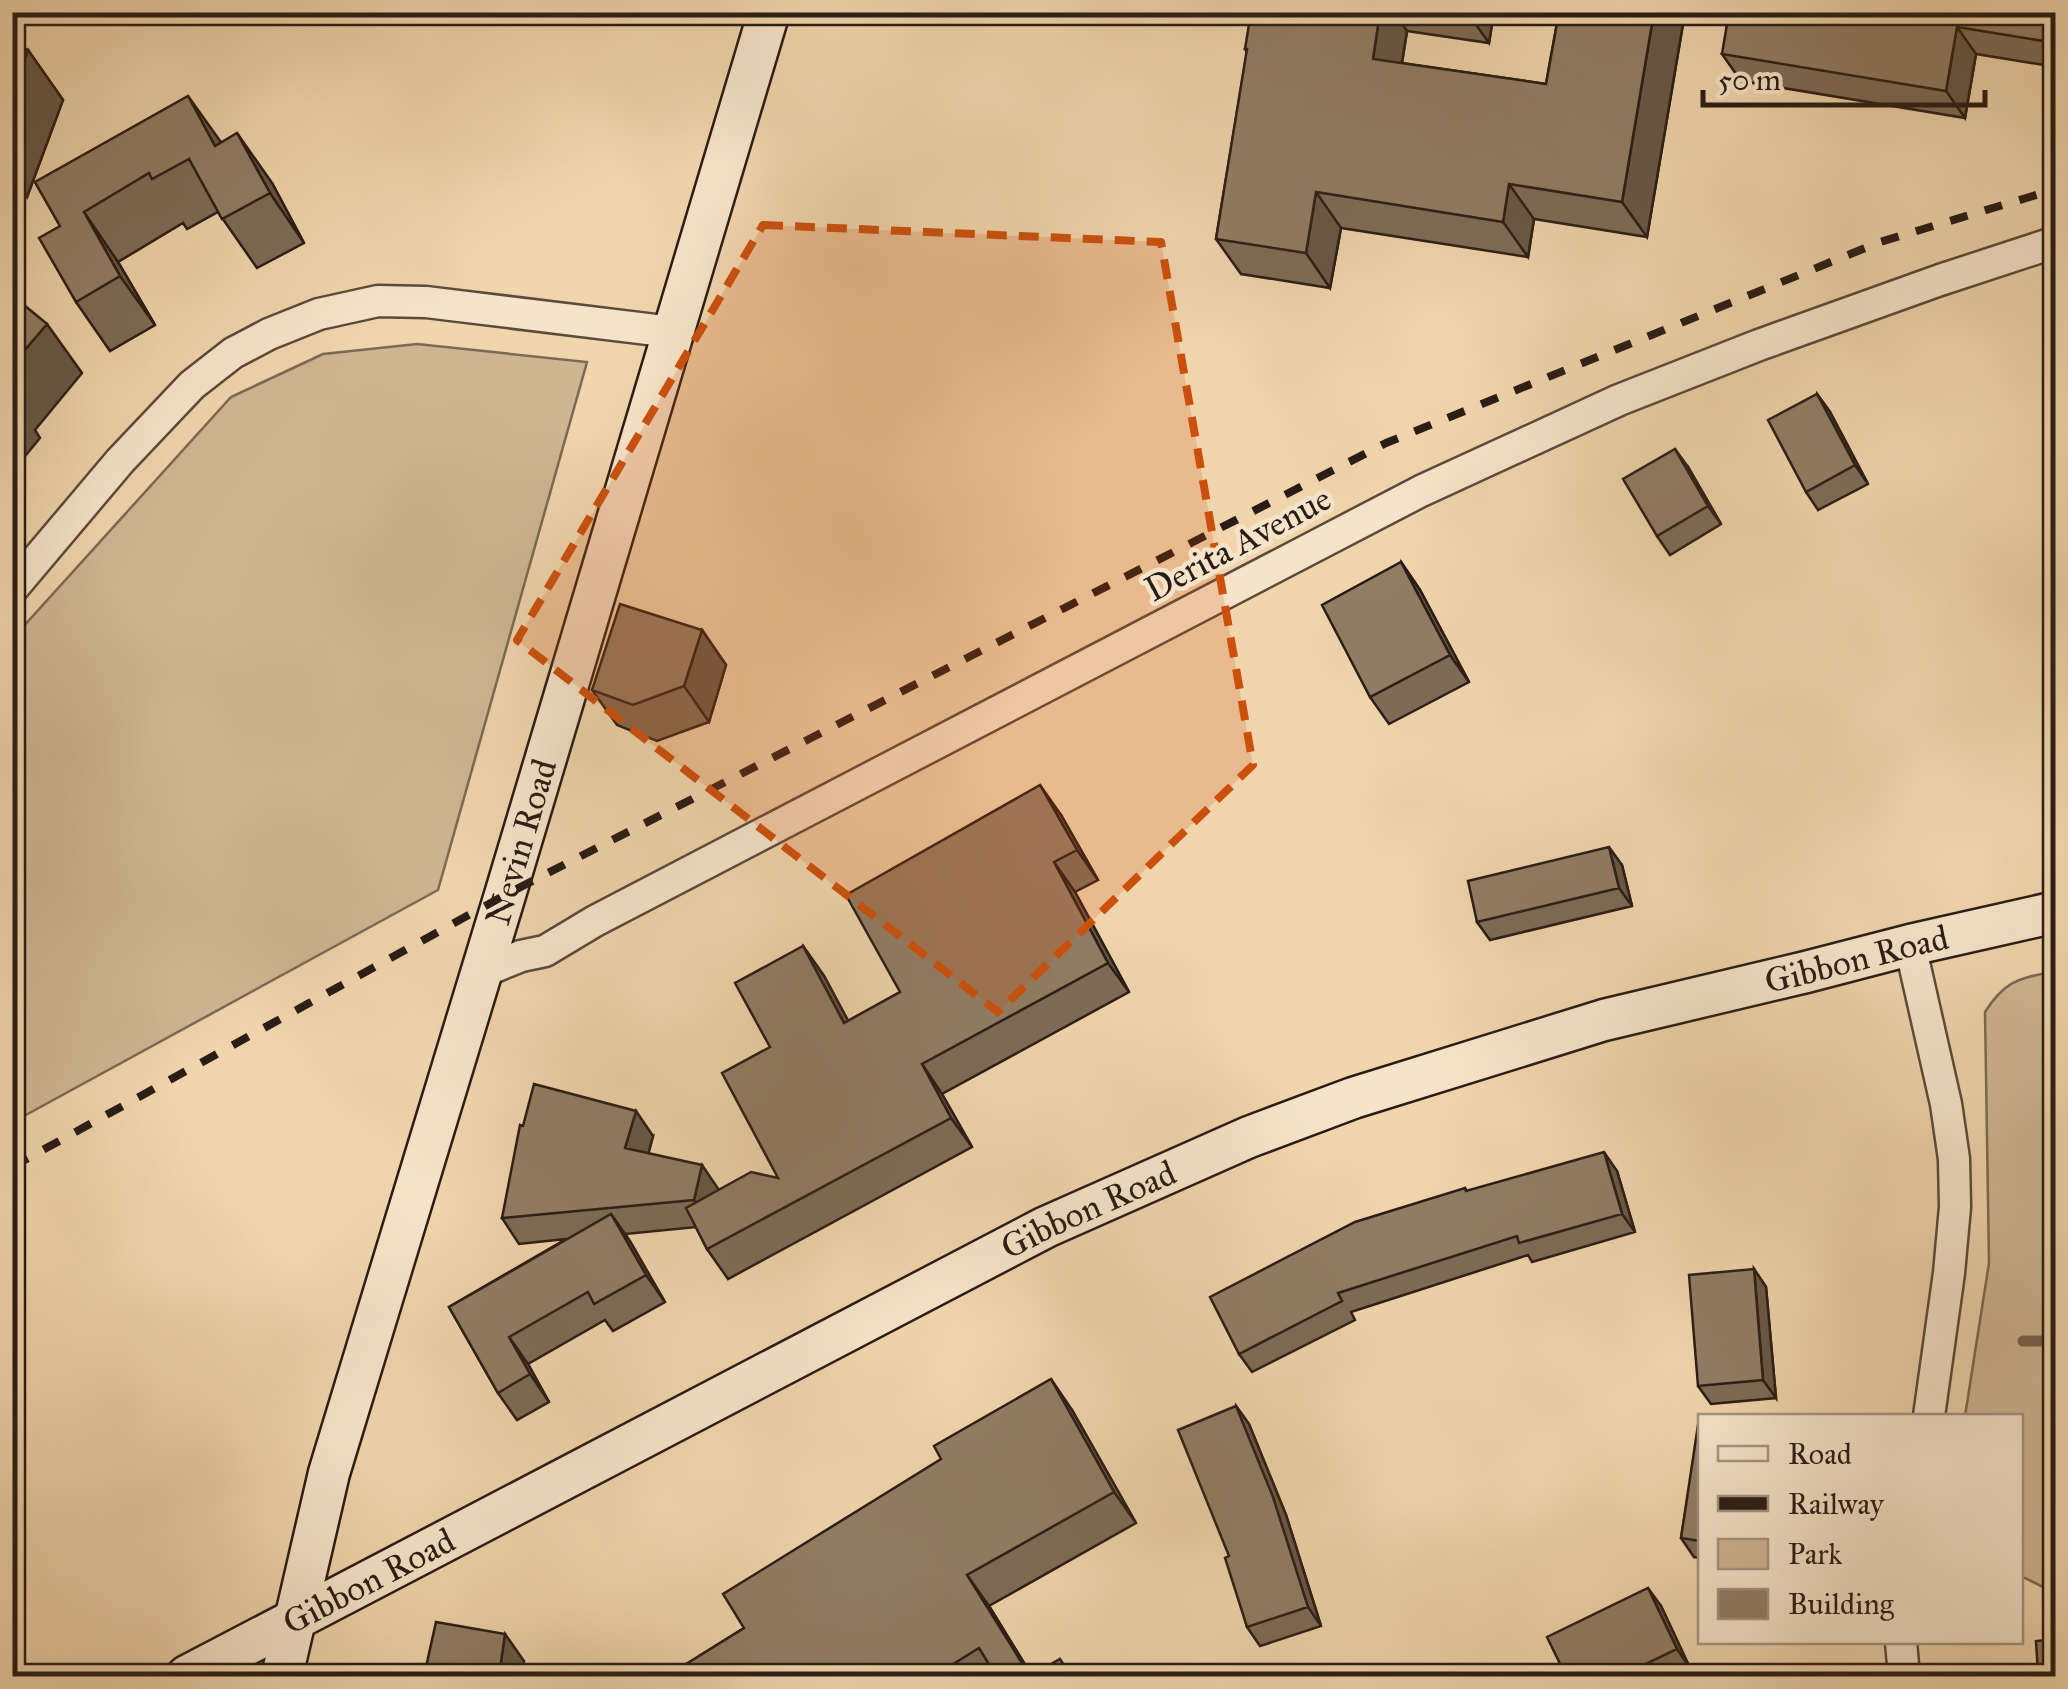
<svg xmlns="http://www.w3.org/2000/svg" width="2068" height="1689" font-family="'IM FELL Great Primer',serif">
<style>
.green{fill:#cfb693;stroke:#7c6954;stroke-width:2.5}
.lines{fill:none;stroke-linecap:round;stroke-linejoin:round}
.stream{stroke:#786551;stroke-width:11}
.street-casing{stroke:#5b4a3b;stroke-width:35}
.secondary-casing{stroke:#291c15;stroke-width:45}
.street{stroke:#f6e4ca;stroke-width:30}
.secondary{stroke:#f6e4ca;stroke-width:40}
.rail{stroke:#291c15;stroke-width:8;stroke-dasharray:18 18;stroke-linecap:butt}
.wall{fill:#7d6b56;stroke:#291c15;stroke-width:2.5}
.shaded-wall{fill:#665746;stroke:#291c15;stroke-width:2.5}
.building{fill:#917c64;stroke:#291c15;stroke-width:2.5}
.marked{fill:#cb500d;fill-opacity:0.2;stroke:#cb500d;stroke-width:8;stroke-dasharray:20 12;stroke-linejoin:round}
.labels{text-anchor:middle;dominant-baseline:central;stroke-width:9;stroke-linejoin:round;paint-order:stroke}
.street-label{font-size:35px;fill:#291c15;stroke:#f6e4ca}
</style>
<rect width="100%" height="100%" fill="#f1d5ad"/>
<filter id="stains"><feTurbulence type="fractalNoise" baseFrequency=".002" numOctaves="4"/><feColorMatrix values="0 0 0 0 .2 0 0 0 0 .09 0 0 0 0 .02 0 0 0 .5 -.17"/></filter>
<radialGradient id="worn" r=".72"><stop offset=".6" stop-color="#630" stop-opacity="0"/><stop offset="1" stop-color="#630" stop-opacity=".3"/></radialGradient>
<!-- green -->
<path class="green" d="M417 344 587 362 438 890 13 1122V638L231 397 323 354Z
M2055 971H2056L2055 1593 2021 1576 2020 1416H1965L1989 1263 1985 1012C2006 979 2019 979 2055 971Z"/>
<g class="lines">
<!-- stream -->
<path class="stream" d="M2023 1341H2056"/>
<defs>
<path id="street" d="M12 589 120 461 192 385 233 353 269 334 319 314 378 301 426 302 672 332
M1910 945 1946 1104 1954 1159 1955 1207 1949 1273 1929 1416
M482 972 521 956 545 951 595 921 1421 491 1619 400 1759 345 1940 280 2056 242
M1901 1642 1904 1676"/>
<g id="secondary">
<path id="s1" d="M187 1676 1046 1227 1249 1137 1353 1098 1604 1020 1806 972 1910 945 2056 912"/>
<path id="s2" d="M282 1676 329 1473 505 895 769 12"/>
</g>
</defs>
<!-- street casing -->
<use href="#street" class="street-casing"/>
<!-- secondary casing -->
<use href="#secondary" class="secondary-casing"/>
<!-- street -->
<use href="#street" class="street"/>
<!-- secondary -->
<use href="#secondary" class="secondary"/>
<!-- rail -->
<path class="rail" d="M12 1167 505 895 1386 443 1880 242 2056 189"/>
</g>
<!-- wall -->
<path class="wall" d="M535 12H573L570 23Z
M1316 12H1494L1489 43 1407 31 1402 63 1546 84 1559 12H1696L1694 20 1684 18 1647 237 1534 219 1528 257 1341 228 1330 288 1241 274 1216 239 1247 52 1245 49 1316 16Z
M2056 12V67L1976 54 1965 118 1741 81 1722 54Z
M12 45 28 50 63 100 27 197 12 192Z
M221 142 272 183 304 243 257 268 218 212 187 229 183 223 118 262 155 325 110 351 76 302 60 226 35 182Z
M1817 394 1830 412 1868 484 1818 510 1806 492Z
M1688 467 1721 524 1670 555 1657 536Z
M1401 562 1420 590 1469 682 1389 724 1370 697Z
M702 630 726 665 709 722 657 741 617 725 592 690Z
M1061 815 1098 880 1075 892 1129 992 942 1094 972 1147 728 1279 707 1249 696 1227 625 1234 665 1302 613 1331 605 1320 528 1364 549 1402 517 1420 498 1393 449 1307 566 1239 519 1244 502 1218 653 1136 648 1154 719 1190 778 1178 770 1047 803 946 824 976 848 1021 900 992Z
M1622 865 1632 906 1490 940 1477 922Z
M1617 1171 1635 1232 1532 1262 1528 1255 1351 1312 1355 1320 1252 1372 1239 1354 1465 1188 1467 1191Z
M1754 1269 1766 1287 1776 1398 1711 1404 1698 1386Z
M1236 1406 1249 1424 1286 1515 1321 1626 1260 1646 1247 1627 1229 1556Z
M1072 1410 1136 1523 989 1606 1032 1676H1073H667L744 1628Z
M1700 1425V1558L1694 1557 1681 1538Z
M1661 1606 1690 1668 1672 1676H1566Z"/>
<!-- shaded-wall -->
<path class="shaded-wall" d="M563 12H573L570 23Z
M1380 12H1394L1407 31 1397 94 1373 59Z
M1467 12H1494L1489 43Z
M1654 12H1680L1684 18 1647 237 1622 202Z
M1957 27 1976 54 1965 118 1946 91Z
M28 50 63 100 27 197 12 176V94Z
M188 96 223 145 215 146Z
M237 133 272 183 304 243 270 193Z
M1509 184 1534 219 1528 257 1503 222Z
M1316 192 1341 228 1330 288 1306 253Z
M84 212 118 262 155 325 120 276Z
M47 324 82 373 35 430 40 438 12 472V365Z
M1817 394 1830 412 1868 484 1855 465Z
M1675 449 1688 467 1721 524 1708 506Z
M1401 562 1420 590 1469 682 1450 655Z
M702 630 726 665 709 722 684 686Z
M1040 785 1061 815 1098 880 1077 850Z
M1609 847 1622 865 1632 906 1619 888Z
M1054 862 1075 892 1129 992 1108 963Z
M803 946 824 976 865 1052 844 1023Z
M922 1064 942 1094 972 1147 951 1118Z
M636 1111 653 1136 643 1174 625 1148Z
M1604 1152 1617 1171 1635 1232 1622 1214Z
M702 1165 719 1190 711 1225 694 1200Z
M611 1214 630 1241 665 1302 646 1275Z
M1754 1269 1766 1287 1776 1398 1763 1380Z
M509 1337 528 1364 549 1402 530 1374Z
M1051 1379 1072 1410 1136 1523 1114 1492Z
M1236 1406 1249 1424 1286 1515 1321 1626 1308 1607Z
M967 1575 989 1606 1032 1676H1030Z
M1648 1588 1661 1606 1690 1668 1677 1649Z
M505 1634 524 1661 521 1676H499Z"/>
<!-- building -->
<path class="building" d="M1251 12H1296L1316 16V12H1380L1373 59 1546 84 1559 12H1654L1622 202 1509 184 1503 222 1316 192 1306 253 1216 239 1247 49H1245Z
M1729 12H2056V43L1957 27 1946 91 1722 54Z
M12 45 28 50 12 94Z
M188 96 215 146 237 133 270 193 222 219 189 159 152 179 149 173 84 212 120 276 76 302 39 238 60 226 35 182Z
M12 295 47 324 12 365Z
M1817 394 1855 465 1806 492 1768 420Z
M1675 449 1708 506 1657 536 1623 479Z
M1401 562 1450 655 1370 697 1322 605Z
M620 604 702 630 684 686 633 705 592 690Z
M1040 785 1077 850 1054 862 1108 963 922 1064 951 1118 707 1249 686 1208 751 1172 778 1178 722 1073 770 1047 735 983 803 946 844 1023 900 992 846 895Z
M1609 847 1619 888 1477 922 1468 881Z
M534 1084 636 1111 625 1148 702 1165 694 1200 502 1218 520 1125 523 1126Z
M1604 1152 1622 1214 1519 1243 1517 1236 1338 1293 1342 1301 1239 1354 1210 1297 1355 1222 1465 1188 1466 1191Z
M611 1214 646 1275 594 1304 588 1292 509 1337 530 1374 498 1393 449 1307Z
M1754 1269 1763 1380 1698 1386 1689 1275Z
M1051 1379 1114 1492 967 1575 1030 1676H996L979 1648 934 1676H667L744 1628 723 1594 941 1459 934 1446Z
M1236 1406 1273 1497 1308 1607 1247 1627 1225 1558 1229 1556 1178 1430Z
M1698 1425H1700V1541L1681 1538Z
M1648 1588 1677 1649 1621 1676H1566L1547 1637Z
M436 1622 505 1634 499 1676H424Z
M2056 1639V1676H2001L2038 1673 2036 1641Z
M1060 1659 1071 1676H1030Z"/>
<!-- marked area -->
<path class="marked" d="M763 225 1161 242 1253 765 998 1012 517 640Z"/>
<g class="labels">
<!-- street labels -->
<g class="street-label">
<text transform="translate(1238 544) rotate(-28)">Derita Avenue</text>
<text stroke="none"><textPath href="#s2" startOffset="868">Nevin Road</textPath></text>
<text stroke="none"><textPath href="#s1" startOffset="1825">Gibbon Road</textPath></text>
<text stroke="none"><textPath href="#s1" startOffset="1015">Gibbon Road</textPath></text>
<text stroke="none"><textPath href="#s1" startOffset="205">Gibbon Road</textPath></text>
</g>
</g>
<!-- margin -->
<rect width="2068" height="1689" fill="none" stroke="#f1d5ad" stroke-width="50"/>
<rect x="15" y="15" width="2038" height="1659" fill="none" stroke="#291c15" stroke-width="5"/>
<rect x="25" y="25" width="2018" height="1639" fill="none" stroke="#291c15" stroke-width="2.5"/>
<!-- legend -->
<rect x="1698" y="1414" width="325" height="230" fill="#f6e4ca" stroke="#a49482" stroke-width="2.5"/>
<rect x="1718" y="1446" width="50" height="15" fill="#f6e4ca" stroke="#a49482" stroke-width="2.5"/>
<text x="1788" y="1464" font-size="30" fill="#291c15">Road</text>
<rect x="1718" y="1496" width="50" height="15" fill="#291c15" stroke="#a49482" stroke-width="2.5"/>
<text x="1788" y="1514" font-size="30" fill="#291c15">Railway</text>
<rect x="1718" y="1539" width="50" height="30" fill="#cfb693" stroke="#a49482" stroke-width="2.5"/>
<text x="1788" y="1564" font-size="30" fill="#291c15">Park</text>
<rect x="1718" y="1589" width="50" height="30" fill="#917c64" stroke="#a49482" stroke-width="2.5"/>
<text x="1788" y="1614" font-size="30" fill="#291c15">Building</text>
<!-- scale -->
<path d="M1703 90v15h282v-15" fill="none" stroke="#291c15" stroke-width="5"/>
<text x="1718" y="90" font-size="30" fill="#291c15" stroke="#f6e4ca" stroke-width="8" paint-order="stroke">50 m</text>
<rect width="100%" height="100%" filter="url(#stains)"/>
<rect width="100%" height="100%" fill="url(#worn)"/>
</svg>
